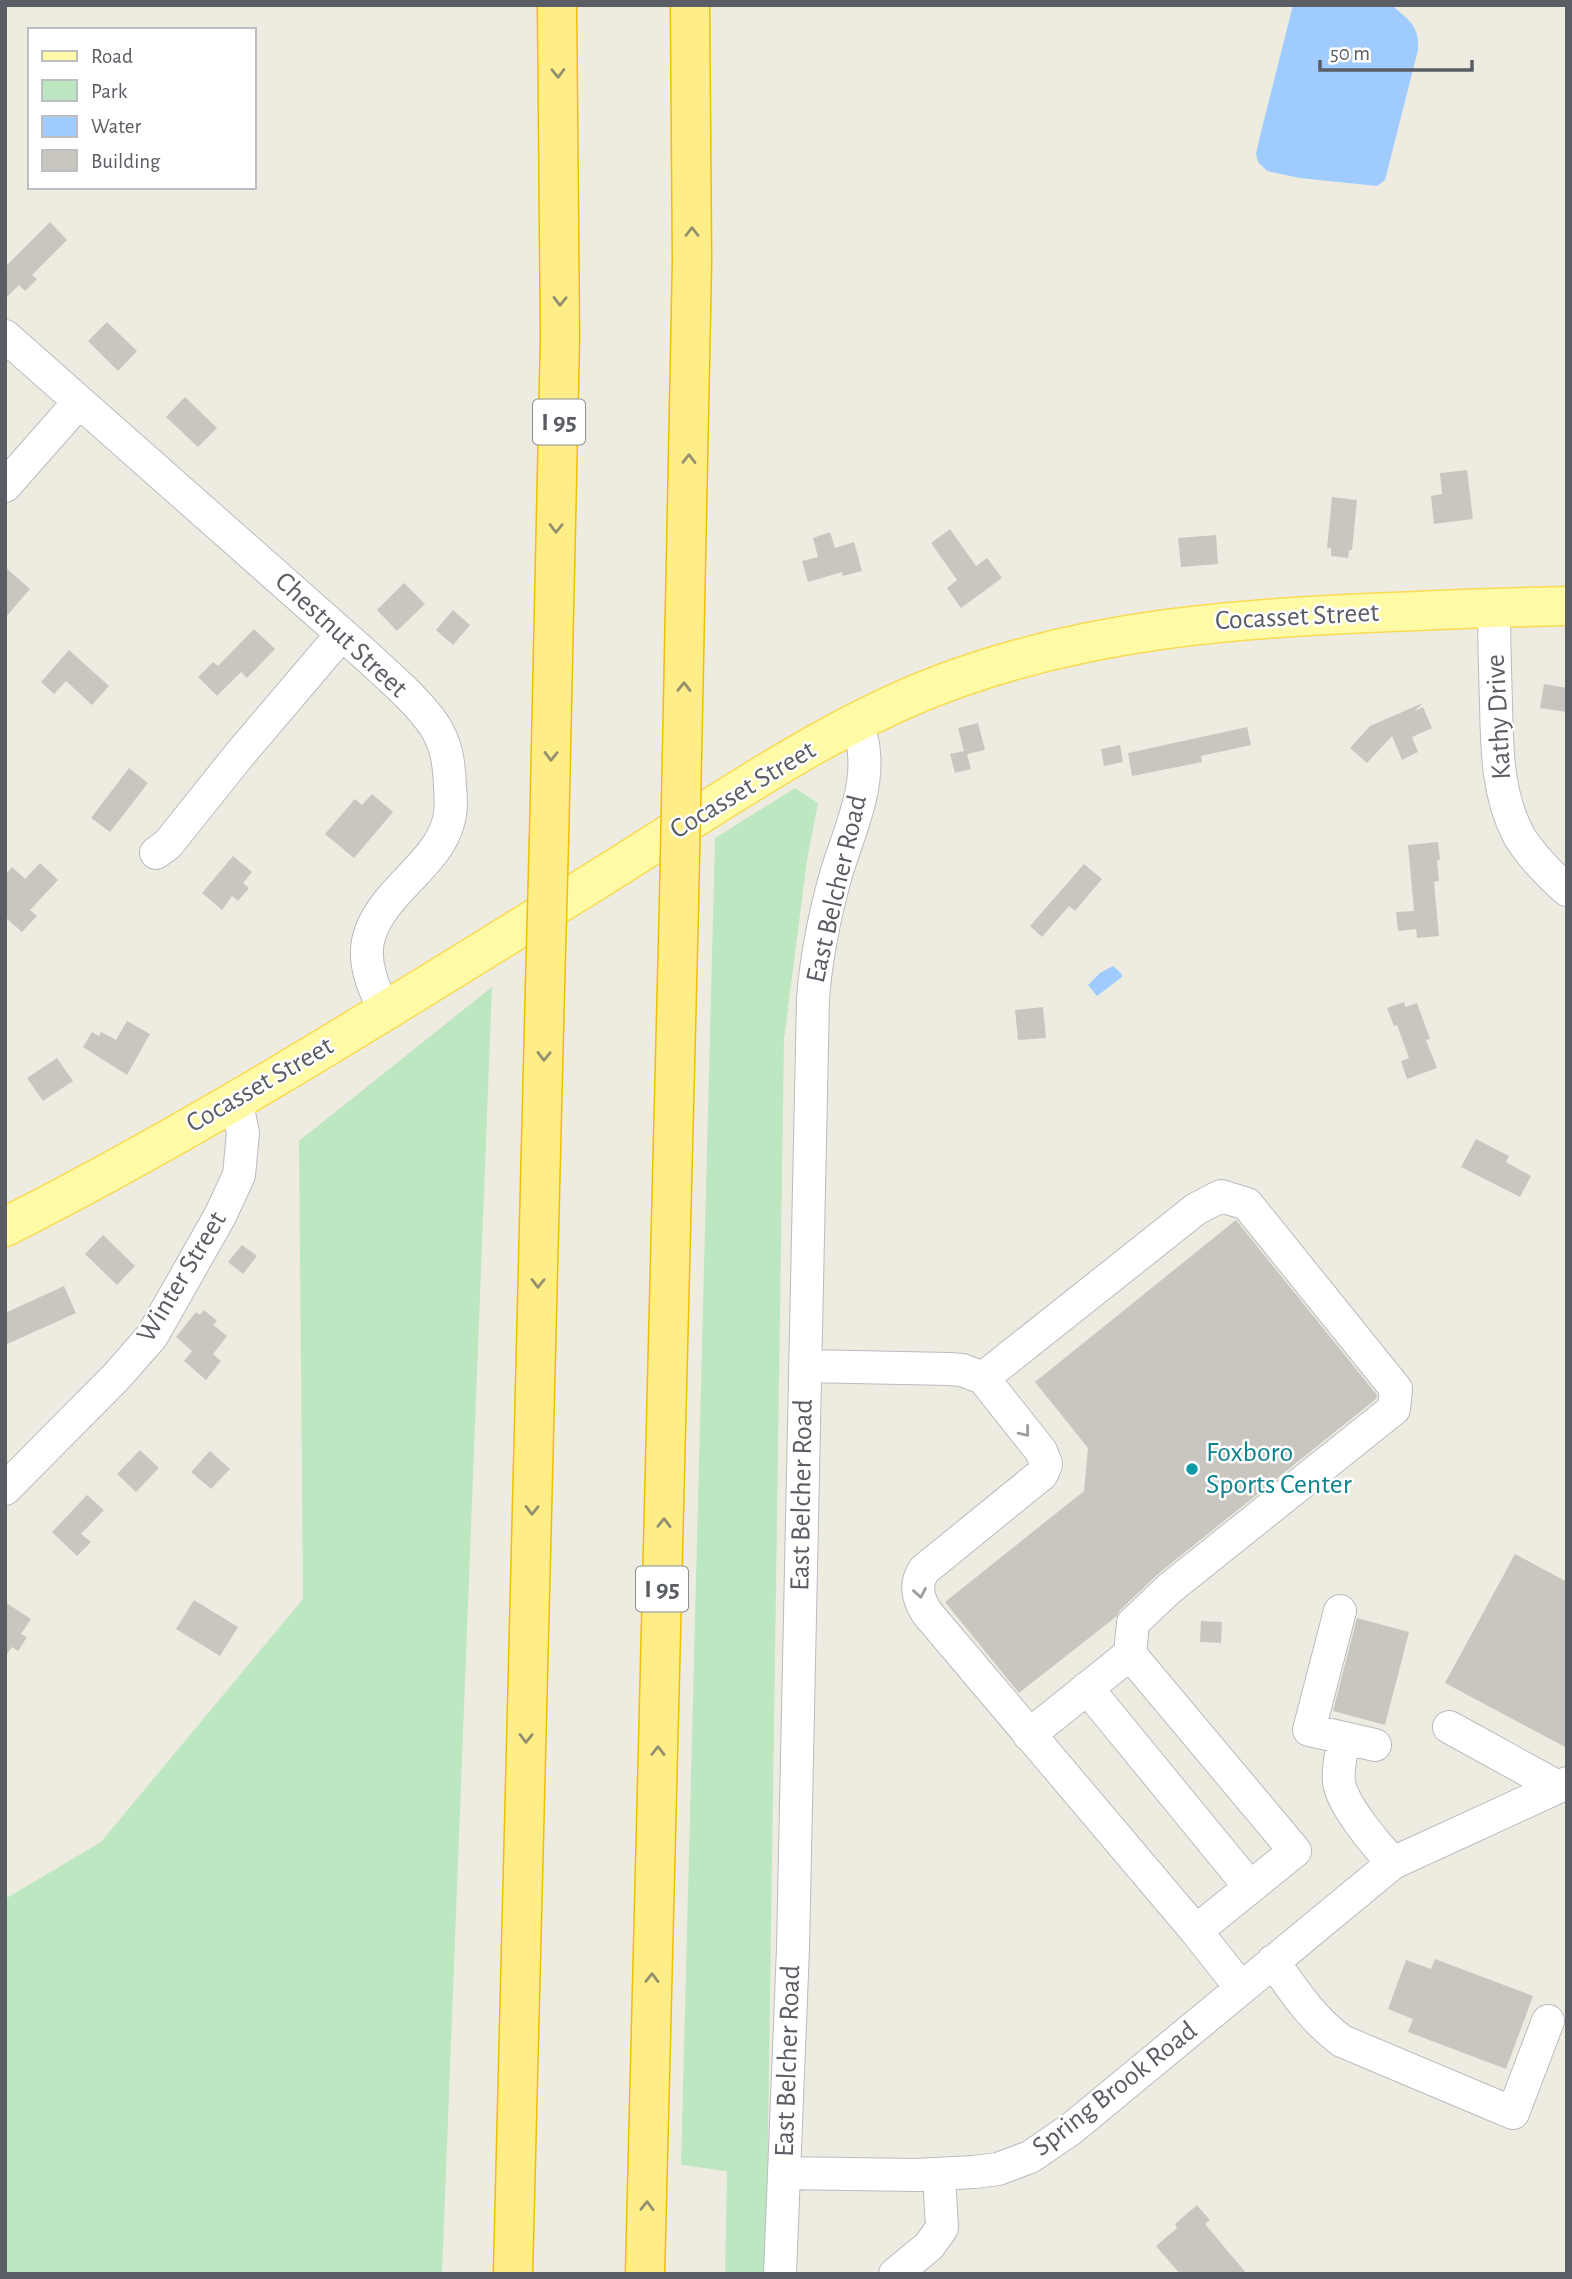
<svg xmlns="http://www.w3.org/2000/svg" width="1572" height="2279" font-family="'Alegreya Sans',sans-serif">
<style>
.green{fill:#bce7c1}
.water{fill:#a0cbff}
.building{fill:#c9c6bf}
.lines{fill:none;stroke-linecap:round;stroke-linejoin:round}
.minor-casing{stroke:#b9bbc1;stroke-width:34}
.major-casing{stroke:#f8db51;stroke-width:41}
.highway-casing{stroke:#efbf00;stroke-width:41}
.minor{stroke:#fff;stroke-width:32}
.major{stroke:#fffaa5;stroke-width:38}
.highway{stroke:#ffee87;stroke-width:38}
.highway-bridge-casing{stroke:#efbf00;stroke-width:41;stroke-linecap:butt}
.highway-bridge{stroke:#ffee87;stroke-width:38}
.oneway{stroke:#949070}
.oneway2{stroke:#9c9ea1}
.culture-dot{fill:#0f9aa8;stroke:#fff;stroke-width:2.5}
.labels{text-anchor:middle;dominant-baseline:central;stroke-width:5;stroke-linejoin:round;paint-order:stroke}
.shield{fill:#fff;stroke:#8c8e92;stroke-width:2}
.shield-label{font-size:26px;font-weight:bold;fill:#5a5d63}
.street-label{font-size:28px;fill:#5a5d63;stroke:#fff}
.culture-label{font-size:28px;fill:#0d838f;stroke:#fff;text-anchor:start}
</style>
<rect width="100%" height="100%" fill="#eeece1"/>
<!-- green -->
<path class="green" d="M795 788 818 803 807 860 784 1039 766 2274H725L727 2171 681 2165 715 838Z
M492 987 442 2274H5V1899L101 1842 303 1599 299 1141Z"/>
<!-- water -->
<path class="water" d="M1293 5H1391C1408 19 1420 26 1418 50L1385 180 1377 186 1300 178 1267 171 1258 162 1256 154 1260 136Z
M1113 966 1121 973 1122 977 1097 996 1088 985 1100 973Z"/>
<!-- building -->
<path class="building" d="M50 222 67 240 32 275 37 279 25 291 19 285 5 299V267Z
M107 322 137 351 118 371 88 341Z
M185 397 217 428 198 447 166 417Z
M1467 470 1473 519 1434 524 1431 496 1442 494 1440 473Z
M1332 497 1357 500 1352 550H1349L1348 558 1331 556V548H1327Z
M950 529 976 566 987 558 1002 578 961 608 947 588 957 580 931 543Z
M830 532 835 548 854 542 862 571 843 576 842 572 808 582 802 561 818 557 813 538Z
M1216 535 1218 564 1181 567 1178 538Z
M5 567 30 589 5 618Z
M404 583 425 604 397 631 377 610Z
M453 610 470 625 453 645 436 630Z
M254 629 275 649 247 678 241 672 217 696 198 677 213 662 218 666Z
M69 650 109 686 92 705 66 681 54 694 41 682Z
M1544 684 1567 688V712L1540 708Z
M1423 703 1415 711 1423 707 1432 728 1412 737 1418 752 1402 760 1392 736 1367 763 1350 748 1370 726Z
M978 723 985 750 967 754 971 769 955 773 950 754 964 751 958 728Z
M1247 727 1251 745 1201 756 1202 762 1132 776 1128 753Z
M1120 745 1123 762 1104 766 1101 749Z
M129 768 148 783 110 832 91 818Z
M372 794 393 812 354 858 325 834 355 799 362 805Z
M1438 842 1440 860H1437L1439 881 1434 882 1439 936 1417 938 1416 929 1398 931 1396 912 1414 911 1408 845Z
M233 856 252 872 243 883 249 888 238 901 232 896 222 910 202 893Z
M40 863 58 880 30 910 37 916 22 932 5 917V875L12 867 25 879Z
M1084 864 1102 879 1075 911 1069 906 1042 937 1030 926Z
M1404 1002 1405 1007 1417 1003 1430 1039 1426 1040 1437 1068 1407 1079 1401 1061 1409 1058 1397 1025 1394 1026 1387 1008Z
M1043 1007 1046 1038 1018 1040 1015 1010Z
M127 1021 150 1034 127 1075 83 1047 92 1032 99 1036 101 1032 116 1040Z
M57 1058 73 1081 43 1101 27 1078Z
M1476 1139 1509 1156 1506 1162 1531 1176 1520 1197 1461 1167Z
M1236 1220 1377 1395 1376 1399 1158 1574 1120 1610 1117 1616 1019 1693 945 1602 1084 1491 1088 1448 1035 1382Z
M103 1235 135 1266 117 1285 85 1254Z
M242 1245 257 1256 243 1274 228 1262Z
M64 1286 76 1313 5 1345V1313Z
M204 1310 217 1321 213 1325 227 1336 213 1354 221 1361 206 1380 184 1361 192 1351 176 1337 196 1312 200 1315Z
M140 1450 159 1468 136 1492 117 1474Z
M210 1451 230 1469 211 1489 191 1472Z
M87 1495 104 1510 81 1534 91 1542 77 1556 52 1532Z
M1515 1554 1567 1582V1748L1445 1683Z
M194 1600 238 1627 220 1656 176 1629Z
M5 1602 31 1619 21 1634 27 1637 18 1651 12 1647 5 1657Z
M1357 1618 1409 1632 1385 1725 1333 1711Z
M1201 1621 1222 1622 1221 1643 1200 1642Z
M1435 1959 1533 1996 1506 2069 1408 2032 1413 2019 1388 2009 1406 1960 1431 1969Z
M1197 2205 1210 2220 1205 2224 1247 2274H1180L1156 2246 1177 2228 1175 2224Z"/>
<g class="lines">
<defs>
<path id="minor" d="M5 336 368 657C390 678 416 699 434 725 447 745 449 763 450 786 451 798 452 811 448 823 436 867 378 894 368 941 363 966 375 990 385 1012
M5 486 79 402
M1494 607C1494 639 1495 671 1496 703 1497 748 1497 793 1518 834 1530 855 1549 874 1567 890
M156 853 168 844 240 754 342 634
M805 1366 949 1369 962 1370 983 1378 1041 1451 1046 1464 1042 1474 924 1570C914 1585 918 1599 927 1613L1196 1931 1241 1988
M983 1378 1196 1209 1221 1196 1247 1204 1396 1389 1394 1409 1170 1588 1133 1623 1130 1654
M5 1489 117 1376 152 1336 220 1216 239 1175 243 1133 236 1099
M1340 1611 1309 1730 1375 1745
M1087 1688 1250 1887
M1449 1727 1558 1787
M1029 1735 1130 1654 1295 1851 1196 1931
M1344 1739C1342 1752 1337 1768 1339 1782 1342 1805 1377 1846 1393 1863
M1273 1961C1294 1991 1312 2019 1342 2041L1513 2113 1548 2021
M784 2173 915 2175 974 2172 998 2169 1030 2157 1071 2129 1393 1863 1567 1783
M780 2274 793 1948 813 999C816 958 824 918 835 878 846 839 868 795 864 754 864 743 860 733 857 723
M895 2274 929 2246 942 2228 939 2174"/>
<path id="major" d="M5 1227C210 1123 405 999 600 878 713 808 835 720 961 677 1095 630 1228 619 1368 613 1435 610 1501 607 1567 606"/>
<path id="highway" d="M682 755 692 262 690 5
M549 839 560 338 557 5
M513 2274 545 987
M645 2274 679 903"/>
</defs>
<!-- minor casing -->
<use href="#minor" class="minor-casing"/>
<!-- major casing -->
<use href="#major" class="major-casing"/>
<!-- highway casing -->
<use href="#highway" class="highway-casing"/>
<!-- minor -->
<use href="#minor" class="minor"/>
<!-- major -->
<use href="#major" class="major"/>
<!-- highway -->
<use href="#highway" class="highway"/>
<defs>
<path id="highway-bridge" d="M679 903 682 755
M545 987 549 839"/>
</defs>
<!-- highway-bridge casing -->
<use href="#highway-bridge" class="highway-bridge-casing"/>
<!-- highway-bridge -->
<use href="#highway-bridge" class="highway-bridge"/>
</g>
<!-- one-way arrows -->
<defs><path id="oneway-chevron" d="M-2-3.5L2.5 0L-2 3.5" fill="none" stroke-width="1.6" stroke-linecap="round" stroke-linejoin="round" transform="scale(1.75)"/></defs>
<g class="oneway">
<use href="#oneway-chevron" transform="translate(558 73) rotate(89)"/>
<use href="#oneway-chevron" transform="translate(692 232) rotate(-90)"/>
<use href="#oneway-chevron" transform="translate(560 301) rotate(91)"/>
<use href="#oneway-chevron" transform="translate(689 459) rotate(-89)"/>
<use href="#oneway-chevron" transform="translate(556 528) rotate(91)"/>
<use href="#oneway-chevron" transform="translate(684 687) rotate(-89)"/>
<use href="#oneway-chevron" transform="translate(551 756) rotate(91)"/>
<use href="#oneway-chevron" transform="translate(544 1056) rotate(91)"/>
<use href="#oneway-chevron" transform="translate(538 1283) rotate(91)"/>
<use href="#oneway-chevron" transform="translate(532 1510) rotate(91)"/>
<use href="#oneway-chevron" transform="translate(664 1523) rotate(-89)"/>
<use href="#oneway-chevron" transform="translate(526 1738) rotate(91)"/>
<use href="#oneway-chevron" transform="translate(658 1751) rotate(-89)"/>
<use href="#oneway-chevron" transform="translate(652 1978) rotate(-89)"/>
<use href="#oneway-chevron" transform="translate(647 2206) rotate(-89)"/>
</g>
<g class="oneway2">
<use href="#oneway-chevron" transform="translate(1025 1432) rotate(51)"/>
<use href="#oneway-chevron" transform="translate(920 1593) rotate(80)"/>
</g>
<!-- markers -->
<circle class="culture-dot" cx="1192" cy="1469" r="7"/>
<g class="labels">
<!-- shield labels -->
<g class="shield">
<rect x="533" y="399.5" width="52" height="45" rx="5"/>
<rect x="636" y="1566.5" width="52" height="45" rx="5"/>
</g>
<g class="shield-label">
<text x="559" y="422">I 95</text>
<text x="662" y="1589">I 95</text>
</g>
<!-- street labels -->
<g class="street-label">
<text transform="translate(1297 617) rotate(-3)">Cocasset Street</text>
<text transform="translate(341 635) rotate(43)">Chestnut Street</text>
<text transform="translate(1499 717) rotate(-93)">Kathy Drive</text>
<text transform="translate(743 790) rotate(-31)">Cocasset Street</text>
<text transform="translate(837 889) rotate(-77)">East Belcher Road</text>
<text transform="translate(260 1085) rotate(-30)">Cocasset Street</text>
<text transform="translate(182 1277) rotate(-59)">Winter Street</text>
<text transform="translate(802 1495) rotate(-89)">East Belcher Road</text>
<text transform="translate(788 2061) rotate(-88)">East Belcher Road</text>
<text transform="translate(1115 2089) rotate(-38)">Spring Brook Road</text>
</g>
<!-- culture labels -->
<g class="culture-label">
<text x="1206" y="1453">Foxboro<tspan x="1206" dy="32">Sports Center</tspan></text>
</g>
</g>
<!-- border -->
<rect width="1572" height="2279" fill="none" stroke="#5a5d63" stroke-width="14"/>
<!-- legend -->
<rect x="28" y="28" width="228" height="161" fill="#ffffff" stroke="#bdbec1" stroke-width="2"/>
<rect x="42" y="51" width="35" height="10" fill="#fffaa5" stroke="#bdbec1" stroke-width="2"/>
<text x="91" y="63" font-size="21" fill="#5a5d63">Road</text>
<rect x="42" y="80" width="35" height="21" fill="#bce7c1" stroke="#bdbec1" stroke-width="2"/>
<text x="91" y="98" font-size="21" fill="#5a5d63">Park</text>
<rect x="42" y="116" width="35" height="21" fill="#a0cbff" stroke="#bdbec1" stroke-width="2"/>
<text x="91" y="133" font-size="21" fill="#5a5d63">Water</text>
<rect x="42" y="150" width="35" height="21" fill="#c9c6bf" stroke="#bdbec1" stroke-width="2"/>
<text x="91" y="168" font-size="21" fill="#5a5d63">Building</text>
<!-- scale -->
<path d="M1320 60v10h152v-10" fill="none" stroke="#5a5d63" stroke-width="3.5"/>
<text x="1330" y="60" font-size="21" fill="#5a5d63" stroke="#ffffff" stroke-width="5" paint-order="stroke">50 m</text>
</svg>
